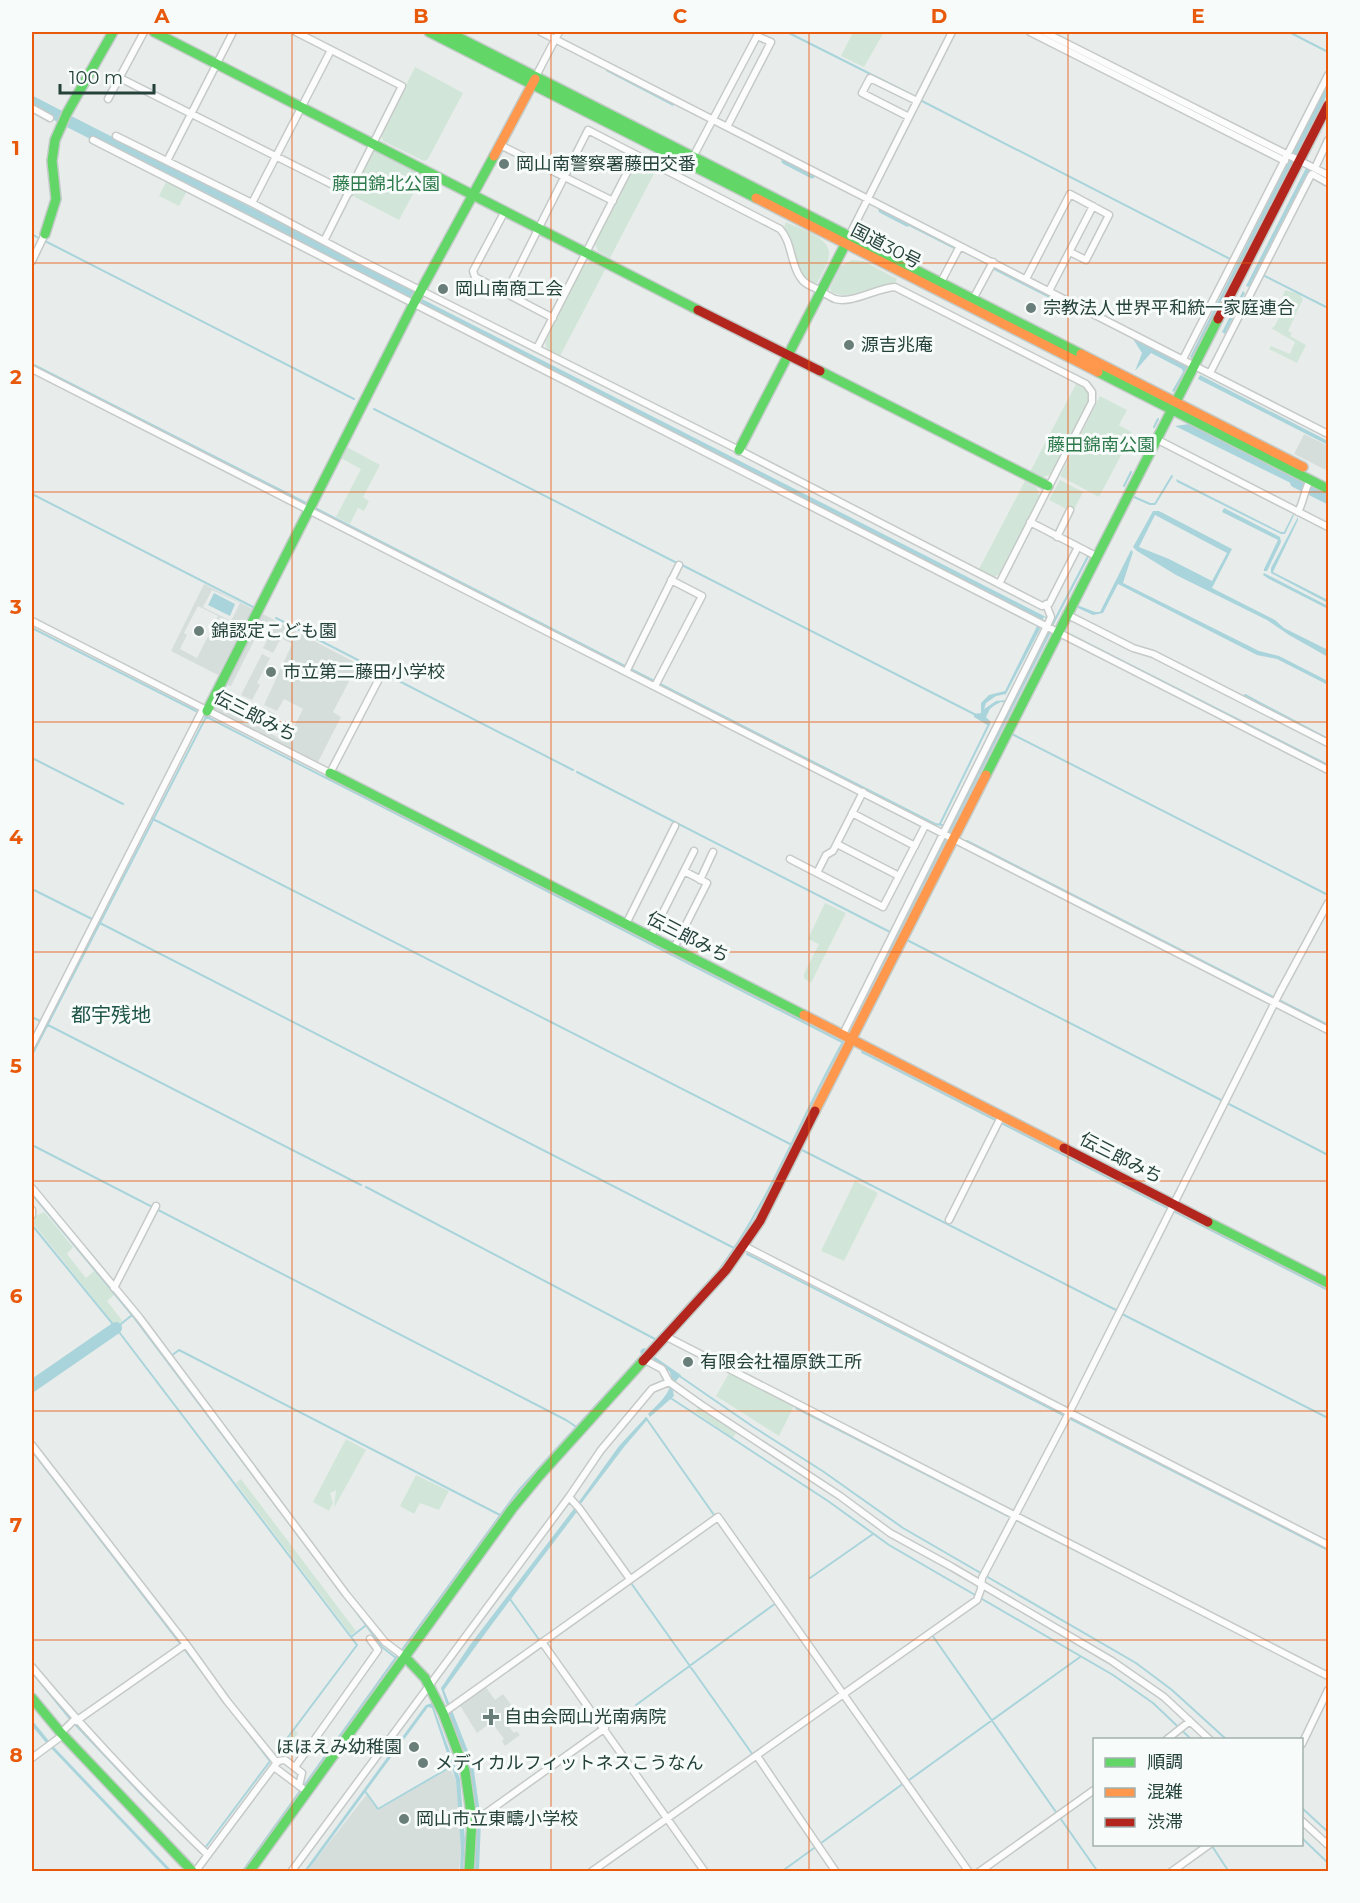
<svg xmlns="http://www.w3.org/2000/svg" width="1360" height="1903" font-family="Montserrat,'Noto Sans JP',sans-serif">
<style>
.built{fill:#d6dedb;fill-rule:evenodd}
.green{fill:#d1e6d8}
.water{fill:#a9d4db;fill-rule:evenodd}
.lines{fill:none;stroke-linecap:round;stroke-linejoin:round}
.stream{stroke:#a9d4db;stroke-width:2}
.canal{stroke:#a9d4db;stroke-width:7}
.river{stroke:#a9d4db;stroke-width:12}
.street-casing{stroke:#c5cac8;stroke-width:9}
.fast-casing{stroke:#c3cbc8;stroke-width:12}
.slow-casing{stroke:#c3cbc8;stroke-width:12}
.jam-casing{stroke:#c3cbc8;stroke-width:12}
.street{stroke:#fcfcfc;stroke-width:6}
.fast{stroke:#63d668;stroke-width:9}
.slow{stroke:#ff974d;stroke-width:9}
.jam{stroke:#b3261e;stroke-width:9}
.grid{fill:none;stroke:#e8590c;stroke-width:1.5;stroke-opacity:0.55}
.poi-dot{fill:#697e78;stroke:#f7fbf9;stroke-width:2}
.labels{text-anchor:middle;dominant-baseline:central;stroke-width:6;stroke-linejoin:round;paint-order:stroke}
.poi-label{font-size:18px;fill:#24423a;stroke:#f7fbf9;text-anchor:start}
.park-label{font-size:18px;fill:#2d7a4b;stroke:#f7fbf9}
.street-label{font-size:18px;fill:#24423a;stroke:#f7fbf9}
.neighbourhood-label{font-size:20px;fill:#1f5548;stroke:#f7fbf9}
.neatline{fill:none;stroke:#e8590c;stroke-width:2}
.grid-label{font-size:20px;text-anchor:middle;font-weight:bold;fill:#e8590c}
</style>
<rect width="100%" height="100%" fill="#e8edeb"/>
<!-- built -->
<path class="built" d="M1304 434 1328 446V471L1294 454Z
M204 584 253 609 218 675 171 651ZM212 590 240 603 231 621 203 607ZM198 606 218 616 197 658 180 649 187 635 184 633ZM220 617 239 627 233 639 213 630Z
M261 613 358 664 333 712 341 717 318 762 215 711 214 706ZM263 623 273 628 263 648 273 653 281 638 292 644 264 705 277 711 284 699 303 709 286 742 266 731 275 714 262 707 256 719 246 713 250 704 224 692 227 685 231 686ZM223 699 242 708 238 717 219 708V706L217 704 219 700 221 701Z
M262 654 270 658 257 683 260 685 252 700 241 695Z
M485 1686 495 1700 503 1694 519 1715 507 1724 514 1733 517 1731 520 1735 505 1746 502 1741 504 1739 490 1720 487 1722 489 1724 477 1733 459 1704Z
M450 1768 456 1780 460 1827 461 1849 459 1871H307L367 1794 378 1810Z"/>
<!-- green -->
<path class="green" d="M853 32H884L864 67 841 56Z
M415 67 463 93 428 159 424 161 383 141 381 135Z
M377 150 418 171 421 179 399 220 351 195 372 152Z
M645 161 657 168 610 258 598 251 594 242 633 166Z
M167 180 187 191 179 206 159 196Z
M786 222C799 229 832 237 829 256 828 265 821 275 817 283H813L803 275 784 227Z
M852 260 864 261 897 279 895 284C874 283 851 302 831 292L830 288 841 266Z
M592 261 606 268 560 356 547 350 545 342 583 266Z
M1285 290 1299 294 1303 299 1288 331 1292 333 1290 336 1306 345 1297 363 1269 349 1271 346 1290 354 1295 342 1271 328 1274 327 1279 318 1277 312Z
M1077 382 1088 388 1090 398 1051 474 1041 478 1030 472Z
M1100 396 1127 410 1119 425 1133 433 1099 497 1060 476Z
M345 446 380 465 363 497 369 501 364 511 358 508 350 524 336 517 361 469 339 457Z
M1060 480 1083 492 1073 512 1049 500Z
M1025 481 1036 487 1040 496 1000 574 992 578 978 571Z
M825 903 846 913 811 983 804 978V974L819 944 808 939Z
M855 1181 878 1193 844 1261 821 1251Z
M44 1212 73 1247 67 1254 86 1278 94 1271 114 1295 107 1301 121 1319 122 1322 114 1324 32 1222 33 1217Z
M729 1373 794 1406 779 1436 716 1396Z
M699 1407 737 1431 733 1438 695 1412Z
M346 1439 366 1450 334 1508 336 1490 330 1493 333 1503 329 1511 313 1502Z
M416 1475 449 1491 439 1510 420 1503 414 1514 400 1506Z
M241 1479 356 1631 351 1635 236 1483Z
M295 1730 298 1733 280 1757 276 1759 275 1756Z"/>
<!-- water -->
<path class="water" d="M607 69 675 103 673 106 606 71Z
M1328 80V93L1296 156 1293 155 1292 152Z
M1289 160 1293 162 1193 359 1190 357Z
M1306 168 1313 170 1308 172 1249 287 1246 286Z
M901 218 955 247 954 249 899 221Z
M993 267 1085 313V316L992 269Z
M1243 291 1245 293 1225 334 1222 332Z
M422 299 1048 618 1047 619 1044 617 1042 621 1040 620 421 303Z
M1133 339 1188 367 1174 392 1172 391 1183 372 1182 369 1151 353 1135 371 1142 353Z
M1200 375 1328 441V445L1198 379Z
M1189 424 1306 483 1303 489 1175 426Z
M1176 479 1281 532H1284L1293 514 1294 515 1285 534H1281L1177 482Z
M1224 508 1280 537 1281 542 1267 571H1264V569L1278 540 1222 512Z
M1153 511H1159L1232 549 1212 588 1275 620 1284 628 1328 650V657L1289 635 1267 620 1176 575 1137 551 1133 547ZM1155 515 1227 553 1212 581 1169 559 1139 547Z
M1298 517V520L1273 572 1328 600V603L1271 573V568Z
M1131 550 1133 552 1123 583 1259 651 1279 656 1328 681V685L1277 659 1257 655 1118 584 1103 613 1093 615 1078 608 1077 605 1095 612H1100Z
M1088 554 1090 555 1053 626 1051 625Z
M1264 573 1328 606V609L1269 579 1263 575Z
M214 593 235 604 230 616 208 605Z
M1038 624 1040 629 1007 692 1006 694 996 696 986 703 984 709 996 701 1007 700 1006 703 1001 702 995 705 990 709 986 717 991 722 989 726 974 717V714L981 713V703L989 695 1005 691Z
M655 1357 681 1375 672 1386 674 1396 650 1417 648 1414C660 1402 675 1391 670 1372L653 1359Z
M646 1417 648 1419 624 1447 580 1505 578 1503 619 1446Z
M576 1506 579 1512 576 1513C532 1571 487 1630 444 1690L473 1764 481 1820 479 1871H475L477 1821 471 1776 466 1754 459 1742 441 1688 470 1645Z
M432 1703 460 1779 465 1840 463 1871H460L461 1849 456 1780 432 1708 428 1707 314 1862 307 1871H304L422 1710 426 1705Z
M32 1720 53 1746 172 1871H168L48 1745 32 1726Z"/>
<g class="lines">
<!-- stream -->
<path class="stream" d="M787 32 916 97
M1036 32 1176 102
M1289 32 1328 52
M920 100 1232 260
M1253 141 1282 156
M1289 159 1291 161
M32 234 40 239
M45 241 354 399
M1255 271 1328 308
M32 364 310 505
M374 409 677 563
M1154 427 1158 419
M1124 486 1131 472
M32 494 255 608
M1134 497 1150 504H1155L1172 476
M315 508 935 824 942 825
M682 565 976 715
M276 618 573 770
M32 628 196 711
M1065 632 1328 765
M1245 695 1328 739
M209 698 262 593
M205 716 844 1043
M1012 734 1328 895
M32 758 123 804
M577 772 890 932
M151 818 792 1145
M940 824 989 724
M967 841 1328 1025
M32 889 92 919
M98 922 734 1248
M907 940 1223 1101
M32 1017 40 1021
M46 1024 361 1185
M847 1035 1051 630
M862 1052 1328 1290
M32 1055 206 717
M1229 1104 1328 1155
M32 1145 566 1420 575 1426
M802 1150 1116 1310
M366 1187 655 1339
M32 1194 132 1315 319 1563
M32 1225 116 1328 357 1645 205 1848
M747 1254 1328 1550
M1122 1314 1328 1418
M116 1328 132 1315
M171 1356 179 1350 500 1515
M678 1375 752 1426 824 1472 903 1528 1136 1663 1172 1690 1227 1740
M669 1397 828 1501 889 1545 1113 1675 1153 1703 1192 1740
M796 1408 1008 1516
M646 1418 714 1515
M32 1451 215 1689
M1016 1520 1142 1584
M810 1578 873 1534
M631 1583 753 1755
M510 1599 540 1641
M348 1601 382 1647 396 1658
M932 1635 1098 1872
M351 1637 365 1626
M401 1651 518 1491 719 1270C771 1200 801 1116 844 1040
M32 1672 71 1720 142 1795 201 1853
M636 1705 776 1603
M238 1719 269 1760
M1161 1740 1171 1732
M909 1780 1080 1657
M365 1791 378 1809 452 1766
M1302 1808 1328 1832
M1302 1838 1328 1863
M1212 1846 1229 1872
M242 1872 397 1656
M781 1872 904 1783"/>
<!-- canal -->
<path class="canal" d="M785 161 812 175
M882 210 907 223
M644 1352 645 1353"/>
<!-- river -->
<path class="river" d="M32 102 59 116
M68 121 414 297
M1296 482 1328 498
M32 1386 116 1328"/>
<defs>
<path id="street" d="M296 32 402 86 324 241
M541 32 1328 434
M1030 32 1285 161
M1044 32 1328 175
M536 76 559 32
M120 78 349 193
M108 99 144 32
M32 108 50 118
M909 117 862 93 870 78 917 101
M116 136 252 203 356 258 739 450 1042 606 1049 604 1078 547
M93 140 1328 770
M500 145 613 201
M693 157 757 36 771 42 727 127
M167 161 233 32
M1315 168 1328 140
M252 203 331 50
M505 211 473 271 475 277 553 318
M849 236 952 32
M32 261 45 234
M1026 279 1070 194 1109 215 1086 260 1070 252
M941 282 960 246
M1049 291 1093 206
M506 293 588 130 780 229C792 242 790 262 800 277 804 284 811 286 819 290 824 293 830 297 835 299 852 304 877 288 895 287L1086 384 1092 392V402L999 584
M973 299 993 262
M537 348 636 155
M1183 359 1328 75
M32 369C464 590 896 810 1328 1030
M1210 373 1310 177 1312 174 1328 183
M1156 439 1328 527
M1298 512C1304 501 1304 491 1310 480
M1030 522 1096 556
M1057 537 1070 510
M1066 614 1133 648 1153 654 1328 743
M32 621 330 773 380 677
M626 672 679 565
M655 686 702 596 671 580
M863 792 833 851 826 855 817 873 883 907 925 826
M852 813 915 846
M837 844 899 876
M790 859 817 873
M700 880 713 852
M626 924 675 826
M651 936 694 851
M674 948 707 883 684 871
M843 1034 1047 626 1051 617 1046 604
M32 1045 203 709
M32 1188 139 1317 346 1594 385 1642 405 1657
M32 1210V1215
M949 1220 1002 1115
M744 1246 1328 1545
M114 1288 156 1206
M665 1336 1328 1676
M645 1360 662 1369 669 1382 700 1404 840 1496 890 1533 952 1567 1112 1661 1164 1697 1210 1740
M32 1445 186 1644 227 1701 277 1763
M569 1497 579 1508 630 1579
M542 1642 705 1872
M32 1667C87 1733 146 1795 208 1855
M443 1713 718 1517 969 1872
M76 1721 186 1644
M61 1733 75 1719
M1166 1740 1190 1721
M1302 1744 1328 1690
M757 1756 836 1872
M32 1758 63 1735
M274 1767 302 1788
M295 1767 378 1650 370 1639
M472 1820 482 1816 605 1728
M1302 1821 1328 1845
M195 1872 278 1761 285 1760 302 1773 299 1786
M291 1872 569 1497 601 1450 652 1389 669 1382
M591 1872 977 1600 981 1589 982 1578 1071 1409 1280 992 1328 903
M979 1872 1094 1790
M1171 1872 1210 1844"/>
<path id="fast" d="M154 32 698 310
M429 32 756 198
M448 32 1081 354
M67 113 113 32
M45 234 56 199 52 161 55 140 67 113
M820 371 1048 486
M1098 372 1328 489
M739 450 848 239
M207 711 414 303 494 156
M330 773 804 1015
M986 775 1218 319
M1208 1222 1328 1283
M405 1657 425 1678 443 1713 465 1771 472 1820 469 1872
M32 1698 61 1733 193 1872
M249 1872 512 1509 540 1475 643 1361"/>
<path id="slow" d="M494 156 535 79
M756 198 1098 372
M1081 354 1303 467
M804 1015 1064 1148
M815 1111 986 775"/>
<path id="jam" d="M698 310 820 371
M1218 319 1328 105
M1064 1148 1208 1222
M643 1361 726 1270 760 1221 815 1111"/>
</defs>
<!-- street casing -->
<use href="#street" class="street-casing"/>
<!-- fast casing -->
<use href="#fast" class="fast-casing"/>
<!-- slow casing -->
<use href="#slow" class="slow-casing"/>
<!-- jam casing -->
<use href="#jam" class="jam-casing"/>
<!-- street -->
<use href="#street" class="street"/>
<!-- fast -->
<use href="#fast" class="fast"/>
<!-- slow -->
<use href="#slow" class="slow"/>
<!-- jam -->
<use href="#jam" class="jam"/>
</g>
<!-- grid -->
<path class="grid" d="M292 32V1872M551 32V1872M809 32V1872M1068 32V1872M32 263H1328M32 492H1328M32 722H1328M32 952H1328M32 1181H1328M32 1411H1328M32 1640H1328"/>
<!-- markers -->
<g class="poi-dot">
<circle cx="504" cy="164" r="6"/>
<circle cx="443" cy="289" r="6"/>
<circle cx="1031" cy="308" r="6"/>
<circle cx="849" cy="345" r="6"/>
<circle cx="199" cy="631" r="6"/>
<circle cx="271" cy="672" r="6"/>
<circle cx="688" cy="1362" r="6"/>
<path d="M488 1708h6v6h6v6h-6v6h-6v-6h-6v-6h6z"/>
<circle cx="414" cy="1747" r="6"/>
<circle cx="423" cy="1763" r="6"/>
<circle cx="404" cy="1819" r="6"/>
</g>
<g class="labels">
<!-- poi labels -->
<g class="poi-label">
<text x="516" y="164">岡山南警察署藤田交番</text>
<text x="455" y="289">岡山南商工会</text>
<text x="1043" y="308">宗教法人世界平和統一家庭連合</text>
<text x="861" y="345">源吉兆庵</text>
<text x="211" y="631">錦認定こども園</text>
<text x="283" y="672">市立第二藤田小学校</text>
<text x="700" y="1362">有限会社福原鉄工所</text>
<text x="504" y="1717">自由会岡山光南病院</text>
<text x="402" y="1747" text-anchor="end">ほほえみ幼稚園</text>
<text x="435" y="1763">メディカルフィットネスこうなん</text>
<text x="416" y="1819">岡山市立東疇小学校</text>
</g>
<!-- park labels -->
<g class="park-label">
<text x="386" y="184">藤田錦北公園</text>
<text x="1101" y="445">藤田錦南公園</text>
</g>
<!-- street labels -->
<g class="street-label">
<text transform="translate(886 246) rotate(27)">国道30号</text>
<text transform="translate(255 716) rotate(27)">伝三郎みち</text>
<text transform="translate(688 937) rotate(27)">伝三郎みち</text>
<text transform="translate(1121 1158) rotate(27)">伝三郎みち</text>
</g>
<!-- neighbourhood labels -->
<g class="neighbourhood-label">
<text x="111" y="1015">都宇残地</text>
</g>
</g>
<!-- border -->
<rect width="1360" height="1903" fill="none" stroke="#f7fbf9" stroke-width="66"/>
<!-- legend -->
<rect x="1093" y="1738" width="210" height="108" fill="#f7fbf9" stroke="#a3b1ad" stroke-width="1.5"/>
<rect x="1105" y="1758" width="30" height="9" fill="#63d668" stroke="#a3b1ad" stroke-width="1.5"/>
<text x="1147" y="1768" font-size="18" fill="#24423a">順調</text>
<rect x="1105" y="1788" width="30" height="9" fill="#ff974d" stroke="#a3b1ad" stroke-width="1.5"/>
<text x="1147" y="1798" font-size="18" fill="#24423a">混雑</text>
<rect x="1105" y="1818" width="30" height="9" fill="#b3261e" stroke="#a3b1ad" stroke-width="1.5"/>
<text x="1147" y="1828" font-size="18" fill="#24423a">渋滞</text>
<!-- scale -->
<path d="M60 84v9h94v-9" fill="none" stroke="#24423a" stroke-width="3"/>
<text x="69" y="84" font-size="18" fill="#24423a" stroke="#f7fbf9" stroke-width="4.5" paint-order="stroke">100 m</text>
<rect x="33" y="33" width="1294" height="1837" class="neatline"/>
<g class="grid-label">
<text x="162" y="23">A</text>
<text x="421" y="23">B</text>
<text x="680" y="23">C</text>
<text x="939" y="23">D</text>
<text x="1198" y="23">E</text>
<text x="16" y="155">1</text>
<text x="16" y="384">2</text>
<text x="16" y="614">3</text>
<text x="16" y="844">4</text>
<text x="16" y="1073">5</text>
<text x="16" y="1303">6</text>
<text x="16" y="1532">7</text>
<text x="16" y="1762">8</text>
</g>
</svg>
